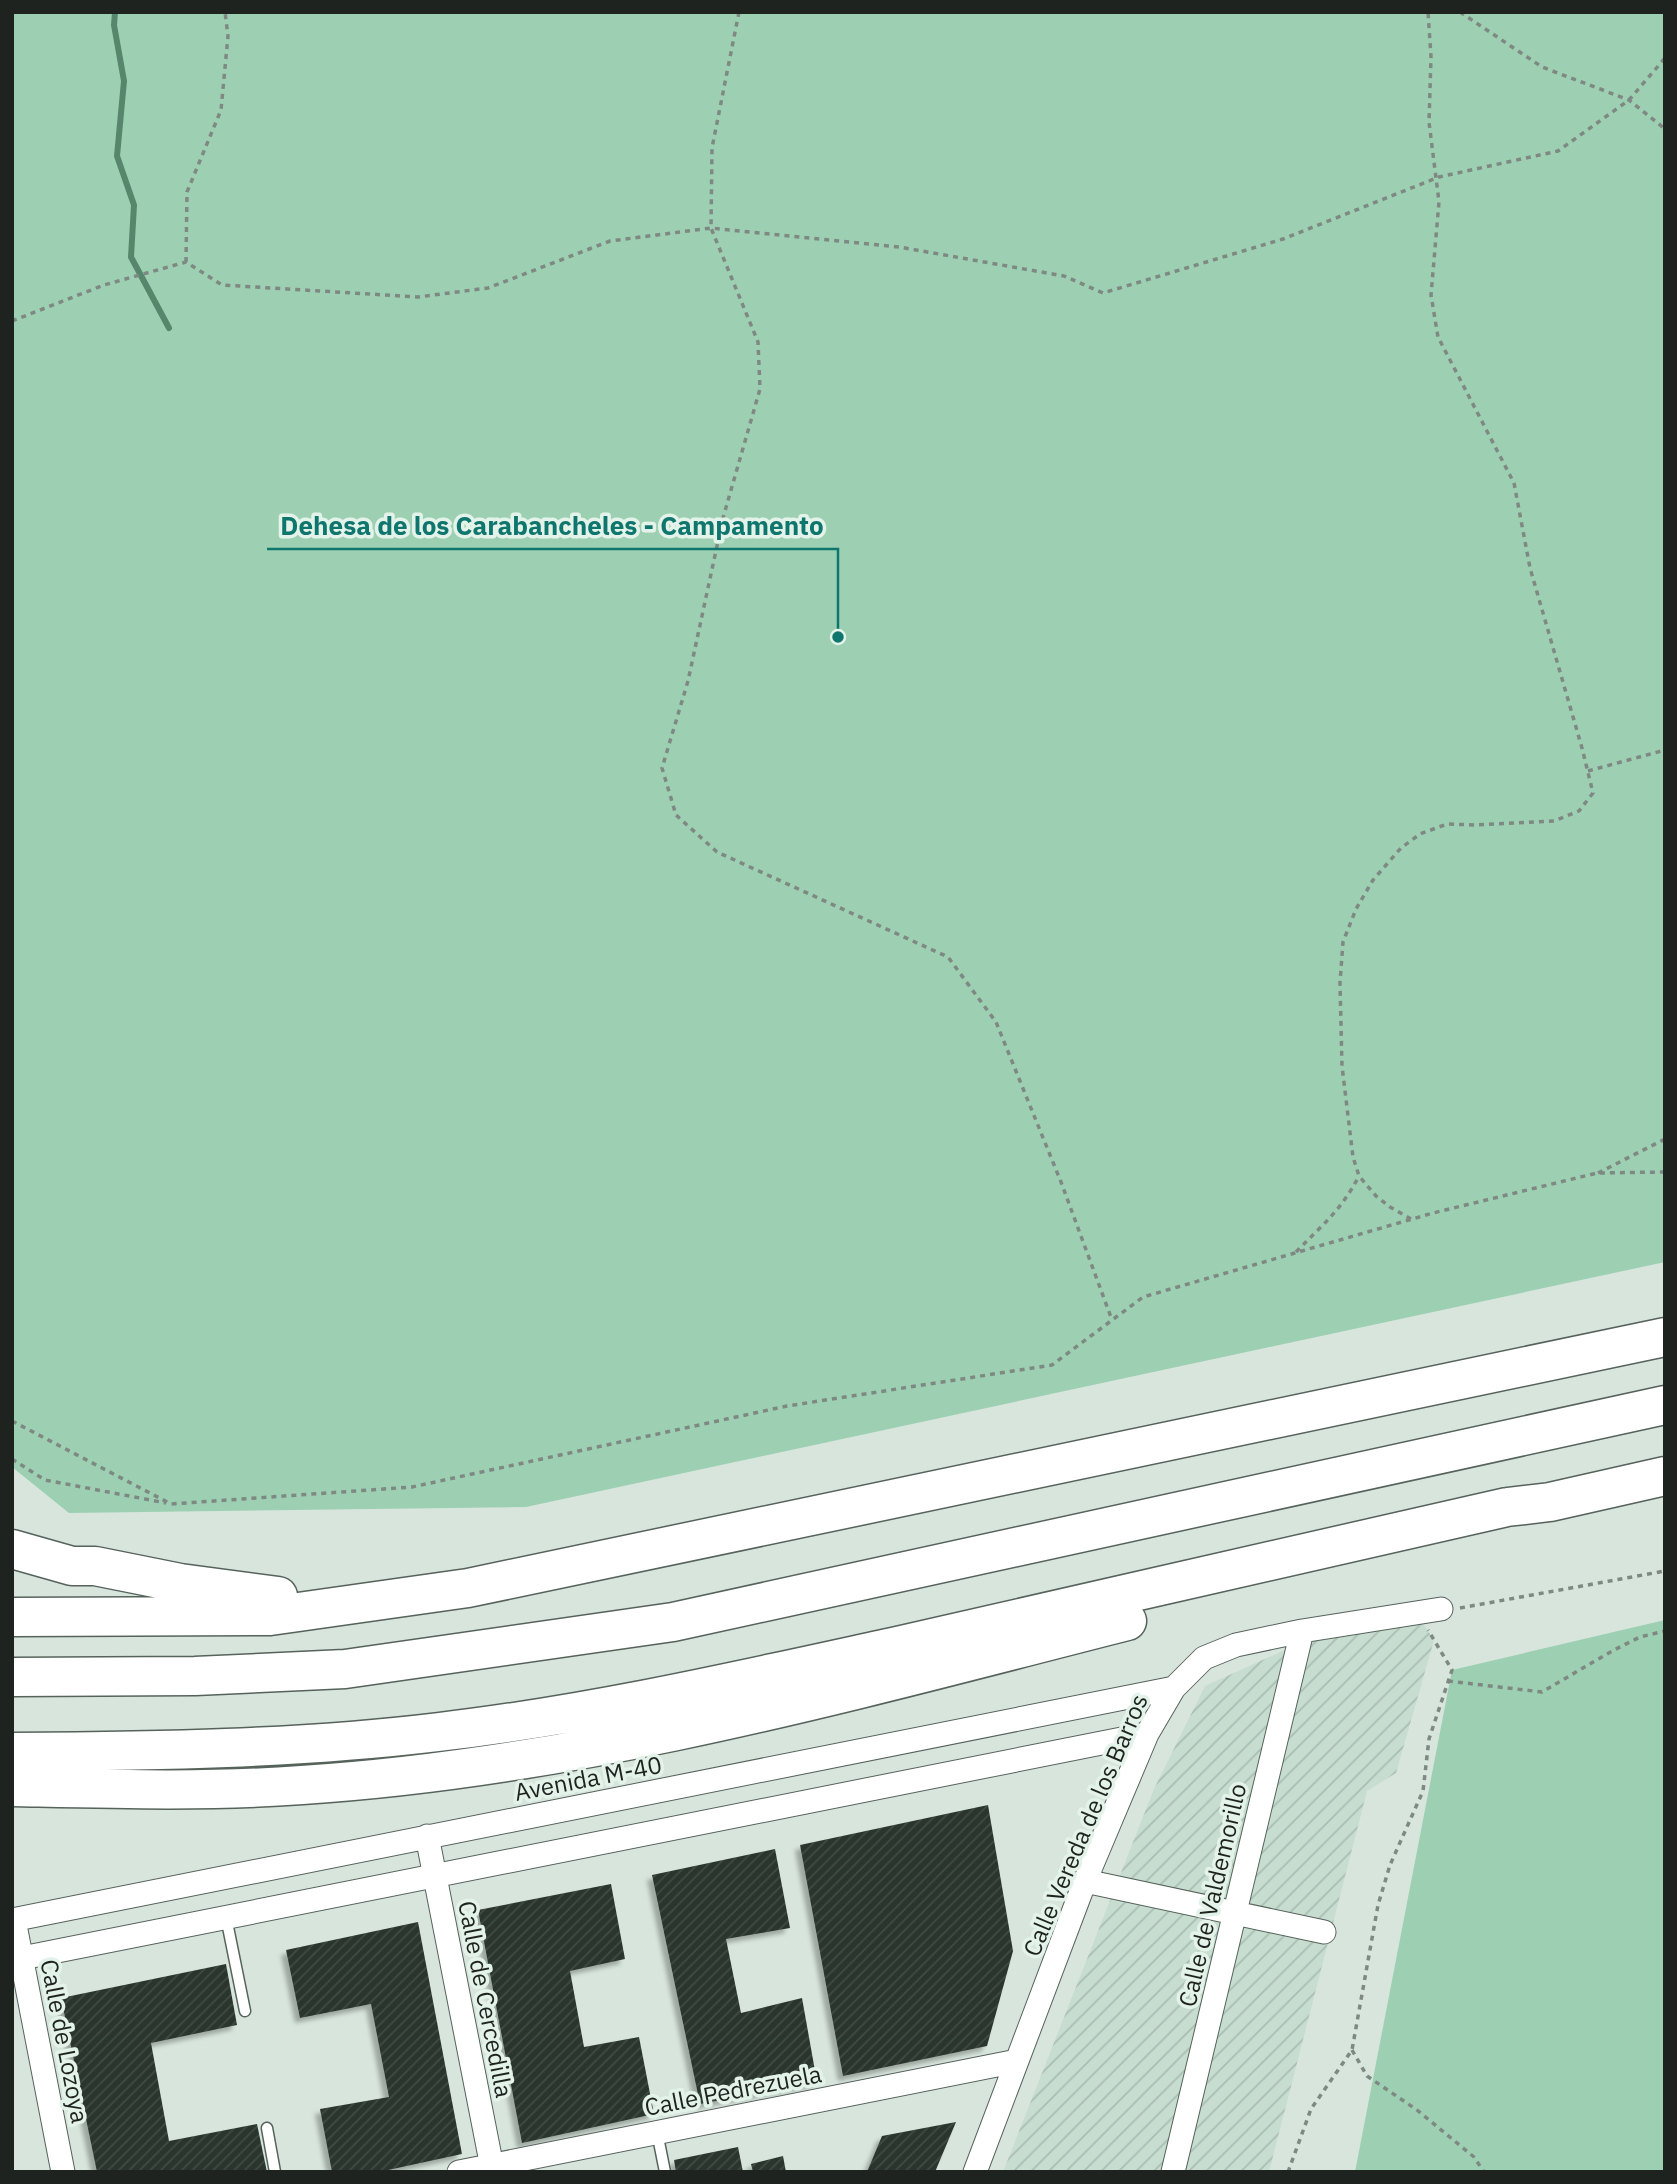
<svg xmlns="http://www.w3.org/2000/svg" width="1677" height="2184" font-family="'IBM Plex Sans',sans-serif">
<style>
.industrial{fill:url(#industrial-furrows)}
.grass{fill:#9dd0b2}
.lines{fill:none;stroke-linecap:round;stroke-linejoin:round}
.stream{stroke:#56876c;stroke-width:6}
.building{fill:url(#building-hatch);filter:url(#shadow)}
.lane-casing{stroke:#56635b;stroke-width:13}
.street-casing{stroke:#56635b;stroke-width:25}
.highway-casing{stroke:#56635b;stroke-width:41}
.path{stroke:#7f8983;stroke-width:3.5;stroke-dasharray:5 5;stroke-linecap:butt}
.lane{stroke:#fff;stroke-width:10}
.street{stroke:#fff;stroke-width:23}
.highway{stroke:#fff;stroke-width:38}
.labels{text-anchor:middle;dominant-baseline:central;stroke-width:7;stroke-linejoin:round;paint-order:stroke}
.street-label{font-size:24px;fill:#1e2320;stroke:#e4f3e9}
.leader{fill:none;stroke:#0f766e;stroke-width:2.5}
.callout-dot{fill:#0f766e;stroke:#e4f3e9;stroke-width:2.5}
.callout-label{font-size:26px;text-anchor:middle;font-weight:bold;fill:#0f766e;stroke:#e4f3e9;stroke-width:7;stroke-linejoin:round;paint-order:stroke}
</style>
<defs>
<pattern id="industrial-furrows" width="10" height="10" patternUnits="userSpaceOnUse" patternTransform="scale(1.75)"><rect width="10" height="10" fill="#c7ddd0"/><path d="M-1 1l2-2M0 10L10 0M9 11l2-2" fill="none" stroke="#aabdb2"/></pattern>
<pattern id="building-hatch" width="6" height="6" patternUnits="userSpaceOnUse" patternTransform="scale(1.75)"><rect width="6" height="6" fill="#2b362f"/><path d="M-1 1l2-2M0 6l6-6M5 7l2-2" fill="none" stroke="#414a44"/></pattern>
<filter id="shadow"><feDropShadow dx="-5" dy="5" stdDeviation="2" flood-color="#0004"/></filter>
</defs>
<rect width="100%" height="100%" fill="#d7e5dc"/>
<!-- industrial -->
<path class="industrial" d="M1422 1622 1434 1640 1396 1773 1367 1791 1269 2172H1003L1154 1789 1205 1686 1305 1641Z"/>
<!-- grass -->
<path class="grass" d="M12 12H1665V1262L526 1507 69 1513 12 1467Z
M1665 1620V2172H1355L1452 1670Z"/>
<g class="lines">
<!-- stream -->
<path class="stream" d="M115 12 114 25 124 81 117 156 134 205 131 257 169 328"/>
</g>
<!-- building -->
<path class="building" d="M988 1805 1013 1951 987 2046 843 2076 800 1845Z
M775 1849 790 1928 726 1939 741 2013 802 1998 817 2082 700 2104 652 1875Z
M611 1884 625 1959 570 1971 584 2047 639 2037 654 2114 522 2143 478 1910Z
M418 1922 462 2154 379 2172H332L320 2109 389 2097 371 2004 300 2018 286 1950Z
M226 1964 237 2025 151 2043 169 2141 257 2124 267 2172H97L61 1998Z
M956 2122 935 2172H867L882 2136Z
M738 2147 743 2172H676L674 2160Z
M783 2156 786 2172H753L751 2164Z"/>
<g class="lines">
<defs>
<path id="lane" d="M231 1916 228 1927 245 2011
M267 2128 275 2172
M657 2132 665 2172"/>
<path id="street" d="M427 1836 493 2172
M1085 1881 1324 1932
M12 1920 1174 1688
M14 1920 63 2172
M12 1960 1147 1734
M459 2172 1017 2061
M975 2172 1085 1881 1147 1734 1174 1688 1204 1658 1236 1645 1302 1631 1441 1609
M1173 2172 1302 1631"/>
<path id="highway" d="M12 1549 72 1566H95L180 1583 278 1596
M12 1617 270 1616 468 1588 1665 1337
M12 1677 195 1676 345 1669 673 1622 1665 1405
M12 1752C155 1751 298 1749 439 1732 594 1714 745 1679 897 1646 1101 1601 1304 1554 1507 1507L1550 1502 1665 1476
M12 1787C109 1789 206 1792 302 1785 582 1767 856 1690 1127 1621"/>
</defs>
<!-- lane casing -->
<use href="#lane" class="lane-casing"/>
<!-- street casing -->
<use href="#street" class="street-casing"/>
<!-- highway casing -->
<use href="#highway" class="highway-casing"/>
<!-- path -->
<path class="path" d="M739 12 712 148 711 228 758 342 760 389 723 518 688 681 662 768 676 815 717 852 948 957 996 1022 1061 1182 1112 1320
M1460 12 1542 67 1629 100 1665 129
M186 262 187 192 221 110 228 36 225 12
M12 321 104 285 186 262 222 285 418 297 488 288 610 241 711 228 899 247 1064 276 1103 293 1283 239 1439 177 1558 151 1629 100 1665 58
M1588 771 1665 750
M1598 1173 1665 1139
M1411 1219 1390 1207 1376 1196 1359 1176 1353 1157 1342 1066 1340 983 1343 942 1356 909 1373 880 1401 848 1420 834 1447 824 1475 825 1554 821 1579 811 1593 793 1582 748 1530 568 1514 483 1438 337 1431 295 1439 202 1429 122 1431 57 1428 12
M1296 1252C1323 1224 1340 1212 1359 1176
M12 1421 171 1504 412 1487 787 1406 1052 1365 1143 1297 1433 1213 1597 1173 1665 1172
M12 1459 45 1480 166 1503
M1460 1608 1665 1571
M1448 1681 1542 1692 1612 1651 1640 1637 1665 1631
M1352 2050 1367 2076 1417 2110 1474 2157 1484 2172
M1288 2172 1311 2109 1352 2050 1378 1905 1390 1865 1423 1791 1429 1739 1452 1670 1428 1630"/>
<!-- lane -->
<use href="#lane" class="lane"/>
<!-- street -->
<use href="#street" class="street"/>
<!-- highway -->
<use href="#highway" class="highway"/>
</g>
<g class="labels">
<!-- street labels -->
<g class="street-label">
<text transform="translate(588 1778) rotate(-11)">Avenida M-40</text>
<text transform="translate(1085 1825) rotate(-67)">Calle Vereda de los Barros</text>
<text transform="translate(1212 1895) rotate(-77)">Calle de Valdemorillo</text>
<text transform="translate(486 1999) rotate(79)">Calle de Cercedilla</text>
<text transform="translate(65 2041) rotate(79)">Calle de Lozoya</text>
<text transform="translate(733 2090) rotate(-11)">Calle Pedrezuela</text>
</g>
</g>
<!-- callouts -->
<path class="leader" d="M838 637L838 549H267"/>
<circle class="callout-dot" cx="838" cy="637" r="7"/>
<g class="callout-label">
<text x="552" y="535">Dehesa de los Carabancheles - Campamento</text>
</g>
<!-- border -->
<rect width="1677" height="2184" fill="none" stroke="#1e2320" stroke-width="28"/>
</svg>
